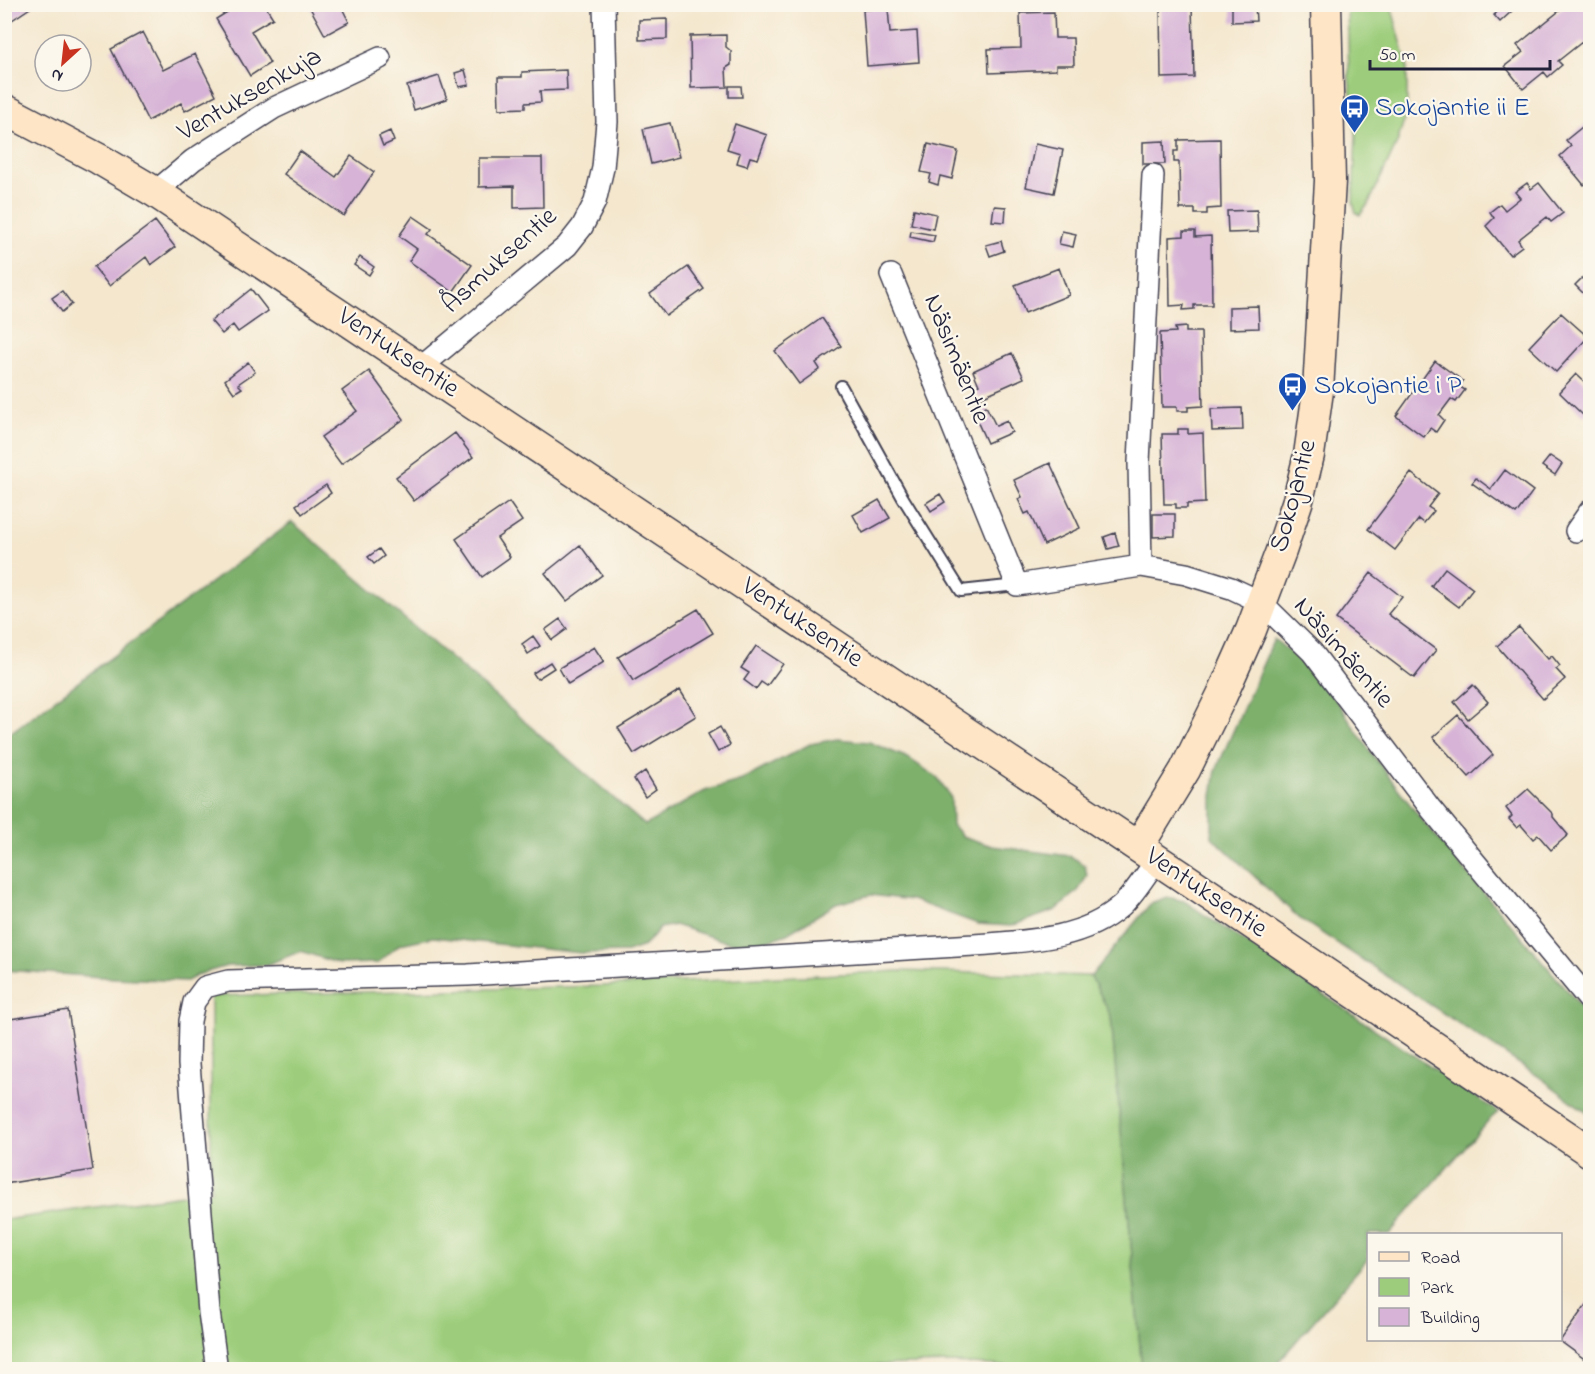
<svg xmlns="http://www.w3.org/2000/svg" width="1595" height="1374" font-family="'Indie Flower',sans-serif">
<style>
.green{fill:#9dcd7c;stroke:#60785c;stroke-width:1.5}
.forest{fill:#7eb06c;stroke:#506954;stroke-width:1.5}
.building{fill:#d7b4d7}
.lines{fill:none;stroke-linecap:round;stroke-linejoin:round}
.lane-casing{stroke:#424051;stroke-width:14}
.street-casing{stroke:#424051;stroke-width:24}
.secondary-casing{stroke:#424051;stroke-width:33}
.lane{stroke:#fff;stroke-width:10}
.street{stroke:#fff;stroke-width:21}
.secondary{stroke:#fde5c5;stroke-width:30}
.labels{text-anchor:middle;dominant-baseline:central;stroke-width:4.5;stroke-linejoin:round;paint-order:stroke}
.street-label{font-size:27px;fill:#22223b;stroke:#fbf7ec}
.transit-label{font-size:27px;fill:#164399;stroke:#fbf7ec;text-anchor:start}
</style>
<rect width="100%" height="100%" fill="#fbf7ec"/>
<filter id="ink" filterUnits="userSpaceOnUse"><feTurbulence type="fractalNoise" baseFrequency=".0167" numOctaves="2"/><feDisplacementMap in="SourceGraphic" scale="12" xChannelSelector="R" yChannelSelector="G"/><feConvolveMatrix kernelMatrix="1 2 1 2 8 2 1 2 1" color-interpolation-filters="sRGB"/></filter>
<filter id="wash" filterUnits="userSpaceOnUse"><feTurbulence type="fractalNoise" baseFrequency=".008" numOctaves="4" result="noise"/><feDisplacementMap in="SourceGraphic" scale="24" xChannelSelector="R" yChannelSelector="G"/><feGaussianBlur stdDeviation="1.35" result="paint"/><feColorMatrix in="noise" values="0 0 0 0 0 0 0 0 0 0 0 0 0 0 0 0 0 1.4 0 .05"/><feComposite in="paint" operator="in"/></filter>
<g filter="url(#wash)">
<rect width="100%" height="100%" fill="#f4e7ce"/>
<!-- green -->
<path class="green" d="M1347 5H1391L1407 64V112L1397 143 1369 203 1360 215 1356 213 1353 203 1356 134 1349 78Z
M899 971 1091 976 1111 1016 1142 1369H1059L952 1363 701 1370 5 1369 4 1220 211 1191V996L602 986Z"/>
<!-- forest -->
<path class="forest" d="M292 522 645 825 705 791 742 780 810 744 837 739 869 742 908 758 938 778 951 798 952 825 962 836 992 846 1070 856 1085 865 1087 876 1078 891 1056 910 1011 926 978 924 912 900 870 895 836 904 787 934 758 944 730 943 675 925 660 928 644 946 627 952 581 953 433 937 400 944 378 963 339 964 301 951 266 965 227 966 200 974 187 981 115 978 5 970V737Z
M1274 639 1298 659 1338 703 1372 754 1421 819 1590 1017V1115L1538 1076 1299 918 1212 837V796L1216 770Z
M1167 897 1184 901 1498 1112 1488 1121 1389 1234H1368V1259L1272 1369H1142L1111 1016 1091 976 1151 903Z"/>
<g id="blocks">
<!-- building -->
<path class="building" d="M4 4H36L9 22 4 15Z
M240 4H264L273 18 251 31 270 63 250 76 216 19Z
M308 4H340L349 22 325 35Z
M1232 4H1255L1256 21 1232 22Z
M1506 4 1513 10 1500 22 1494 15Z
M1568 4H1590V41L1585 46 1582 42 1558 61 1562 65 1548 77 1544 72 1523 89 1505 66 1523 52 1517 45Z
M1192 6 1194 77 1161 78 1160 7Z
M888 8 890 33 917 31 919 62 867 66 863 10Z
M1054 12 1055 38H1073L1074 65H1056V70L989 73 988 49 1021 48 1020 13Z
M667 19V39L639 40V20Z
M143 32 163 70 195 54 216 95 185 111 181 103 148 121 111 49Z
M726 35V47L731 51V65L726 68 727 87 691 88 690 36Z
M465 70 469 85 459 87 455 73Z
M566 70 567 90 540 91 541 102 525 103V108L499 109 498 77H522V72Z
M439 76 447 99 414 110 407 86Z
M729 86H741L742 97H729Z
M670 123 679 157 651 164 643 129Z
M1587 123 1590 126V180L1584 185 1560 156 1571 146 1566 140Z
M735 124 767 135 758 159 750 157 747 166 737 163 740 153 727 149Z
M390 131 394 141 383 146 379 136Z
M1220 139 1221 208 1207 209V214H1195V209H1180L1179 162H1174V151H1178V140Z
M1164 141 1165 164H1143V142Z
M928 144 958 151 952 179 940 176 938 185 929 182 931 174 921 172Z
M1035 144 1063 150 1054 193 1026 187Z
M300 151 336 177 351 156 374 172 344 216 284 174Z
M479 158H542L543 207 514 208V186L479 187Z
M1527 183 1531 189 1539 183 1563 213 1551 222 1547 217 1518 240 1522 246 1510 255 1486 226 1494 218 1490 212 1500 204 1505 210 1520 198 1515 192Z
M994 206 1006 207 1005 222 992 221Z
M914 209 936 214 933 229 911 224Z
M1257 210 1258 232 1228 233 1227 211Z
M413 216 432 229 428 234 472 265 453 292 409 261 417 249 399 236Z
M155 221 175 247 151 265 146 257 109 286 94 267Z
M911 231 935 235 933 242 910 237Z
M1062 231 1076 234 1073 247 1059 244Z
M1184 231H1195V237L1211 236 1212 305H1194V309L1183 310 1184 305 1170 306 1169 237 1184 236Z
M1001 241 1004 251 990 256 986 245Z
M360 257 374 267 369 275 354 265Z
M1590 262V300L1575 285 1589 271 1585 268Z
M688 267 704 289 666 316 650 294Z
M1059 268 1069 295 1025 313 1015 285Z
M251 289 268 311 238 332 233 325 222 334 211 321Z
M62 291 72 304 62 312 52 298Z
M1258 306 1259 328 1229 329V307Z
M1561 313 1588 337 1556 372 1529 347Z
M822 318 841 346 816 363 820 369 799 384 775 351Z
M1186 327V332H1201L1203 406 1188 407V411H1177V407H1162L1160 333 1176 332 1175 328Z
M1012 353 1024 378 979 398 974 387 979 385 973 371Z
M1435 361 1463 381 1460 387 1465 390 1456 402 1451 399 1439 415 1444 420 1436 432 1430 428 1424 437 1396 416Z
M248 362 255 372 238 384 242 388 234 393 225 380Z
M369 371 404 419 341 464 321 437 357 411 342 391Z
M1576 374 1590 387V409L1584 416 1559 392Z
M986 406 996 426 1007 421 1012 432 987 443 973 412Z
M1242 408 1243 430 1212 431 1211 409Z
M1178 429H1188V434L1203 433 1205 503 1187 504V508H1176V504H1164L1162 434H1178Z
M455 433 473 457 414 501 396 477Z
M1550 456 1562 464 1555 475 1542 466Z
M1050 463 1080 528 1044 545 1029 512 1025 514 1018 499 1022 497 1014 480Z
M1505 470 1533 491 1516 514 1472 483 1476 478 1491 489Z
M1411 473 1438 494 1428 507 1434 511 1424 523 1419 519 1395 550 1368 529Z
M326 485 331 493 302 514 296 505Z
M940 494 945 502 931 511 926 503Z
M879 500 890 518 863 533 853 515Z
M509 502 522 521 497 538 510 557 482 577 456 539Z
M1153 514H1175V536L1153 537Z
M1115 533 1119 546 1108 549 1104 537Z
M580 545 602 575 567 601 545 573Z
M379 549 384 556 374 564 368 557Z
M1445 568 1473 589 1459 607 1431 586Z
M1371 573 1402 597 1388 614 1436 650 1414 678 1336 619Z
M698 609 713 633 633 681 618 657Z
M560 619 567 629 552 640 545 630Z
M1519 627 1548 659 1552 656 1560 666 1556 669 1565 679 1543 699 1497 646Z
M533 636 540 646 528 654 522 644Z
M756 646 783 664 767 686 761 682 756 689 744 680 749 673 741 668Z
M594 647 604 662 568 684 559 668Z
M550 662 554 668 537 679 533 673Z
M1473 685 1488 702 1468 719 1454 702Z
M680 690 696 716 634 754 618 728Z
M1458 715 1493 755 1469 777 1433 737Z
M720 727 730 745 718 752 708 734Z
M645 771 656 789 645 797 634 779Z
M1528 789 1553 814V817L1568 835 1551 850 1538 835 1533 839 1521 825 1517 828 1509 819 1512 816 1506 808Z
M68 1010 93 1170 4 1184V1020Z
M1590 1299V1363L1560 1341Z"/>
</g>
</g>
<g filter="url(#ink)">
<use href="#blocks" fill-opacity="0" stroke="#424051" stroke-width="1.5"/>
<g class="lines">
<defs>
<path id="lane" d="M841 386 903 498 961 591 1017 585"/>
<path id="street" d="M155 192 193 160 274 108 380 58
M891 275 1017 585 1141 566 1186 574 1231 588 1261 602 1312 652 1431 809 1590 1001
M420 368 567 246 582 227 595 202 603 168 607 122 604 4
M1576 531 1590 511
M1141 566 1139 462 1153 175
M217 1370 209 1312 189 1064 190 1021 194 1002 205 987 228 981 468 975 974 945C1022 941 1081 941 1120 907 1134 895 1145 875 1157 860"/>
<path id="secondary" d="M4 109 99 159 155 192 1183 877 1590 1152
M1138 847 1185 770 1222 695 1251 630 1281 551 1298 500 1309 455 1318 391 1330 181 1326 4"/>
</defs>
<!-- lane casing -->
<use href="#lane" class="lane-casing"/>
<!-- street casing -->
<use href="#street" class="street-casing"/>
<!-- secondary casing -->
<use href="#secondary" class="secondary-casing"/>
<!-- lane -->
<use href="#lane" class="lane"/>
<!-- street -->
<use href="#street" class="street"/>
<!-- secondary -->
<use href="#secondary" class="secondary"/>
</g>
</g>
<!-- icons -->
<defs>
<symbol id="bus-pin" viewBox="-11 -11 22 30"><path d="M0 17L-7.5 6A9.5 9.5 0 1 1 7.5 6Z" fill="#1a4fb4" stroke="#fbf7ec"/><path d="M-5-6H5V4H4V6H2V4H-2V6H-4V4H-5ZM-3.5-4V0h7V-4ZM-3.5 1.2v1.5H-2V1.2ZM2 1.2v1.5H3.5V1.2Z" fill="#fff"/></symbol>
</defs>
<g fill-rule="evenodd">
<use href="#bus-pin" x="1338" y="92" width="33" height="45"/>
<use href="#bus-pin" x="1276" y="370" width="33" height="45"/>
</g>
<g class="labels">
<!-- street labels -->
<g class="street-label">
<text transform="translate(250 95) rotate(-30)">Ventuksenkuja</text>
<text transform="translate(500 261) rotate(-42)">Åsmuksentie</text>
<text transform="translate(398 353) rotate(34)">Ventuksentie</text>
<text transform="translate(956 359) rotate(68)">Näsimäentie</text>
<text transform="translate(1294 496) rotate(-75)">Sokojantie</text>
<text transform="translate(802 623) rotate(34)">Ventuksentie</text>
<text transform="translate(1343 653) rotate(49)">Näsimäentie</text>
<text transform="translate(1206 893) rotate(34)">Ventuksentie</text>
</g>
<!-- transit labels -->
<g class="transit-label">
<text x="1375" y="108">Sokojantie ii E</text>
<text x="1314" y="386">Sokojantie i P</text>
</g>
</g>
<!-- margin -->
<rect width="1595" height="1374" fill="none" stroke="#fbf7ec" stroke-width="24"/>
<!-- legend -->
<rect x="1367" y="1233" width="195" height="108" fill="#fbf7ec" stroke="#a4a2a5" stroke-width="1.5"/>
<rect x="1379" y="1252" width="30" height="9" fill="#fde5c5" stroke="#a4a2a5" stroke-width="1.5"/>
<text x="1421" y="1263" font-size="18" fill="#22223b">Road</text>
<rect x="1379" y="1278" width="30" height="18" fill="#9dcd7c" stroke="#a4a2a5" stroke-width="1.5"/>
<text x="1421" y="1293" font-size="18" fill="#22223b">Park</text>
<rect x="1379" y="1308" width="30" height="18" fill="#d7b4d7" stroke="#a4a2a5" stroke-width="1.5"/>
<text x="1421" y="1323" font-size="18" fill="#22223b">Building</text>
<!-- north arrow -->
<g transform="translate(63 63) rotate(207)"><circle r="28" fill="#fbf7ec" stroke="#a4a2a5" stroke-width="1.5"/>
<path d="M0-4.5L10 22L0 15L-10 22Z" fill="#c8321e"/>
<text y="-9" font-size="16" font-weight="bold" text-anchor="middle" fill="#22223b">N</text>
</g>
<!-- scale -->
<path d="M1370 60v9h180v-9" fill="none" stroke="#22223b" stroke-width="3"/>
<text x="1379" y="60" font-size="18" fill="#22223b" stroke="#fbf7ec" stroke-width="4.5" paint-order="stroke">50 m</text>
</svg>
